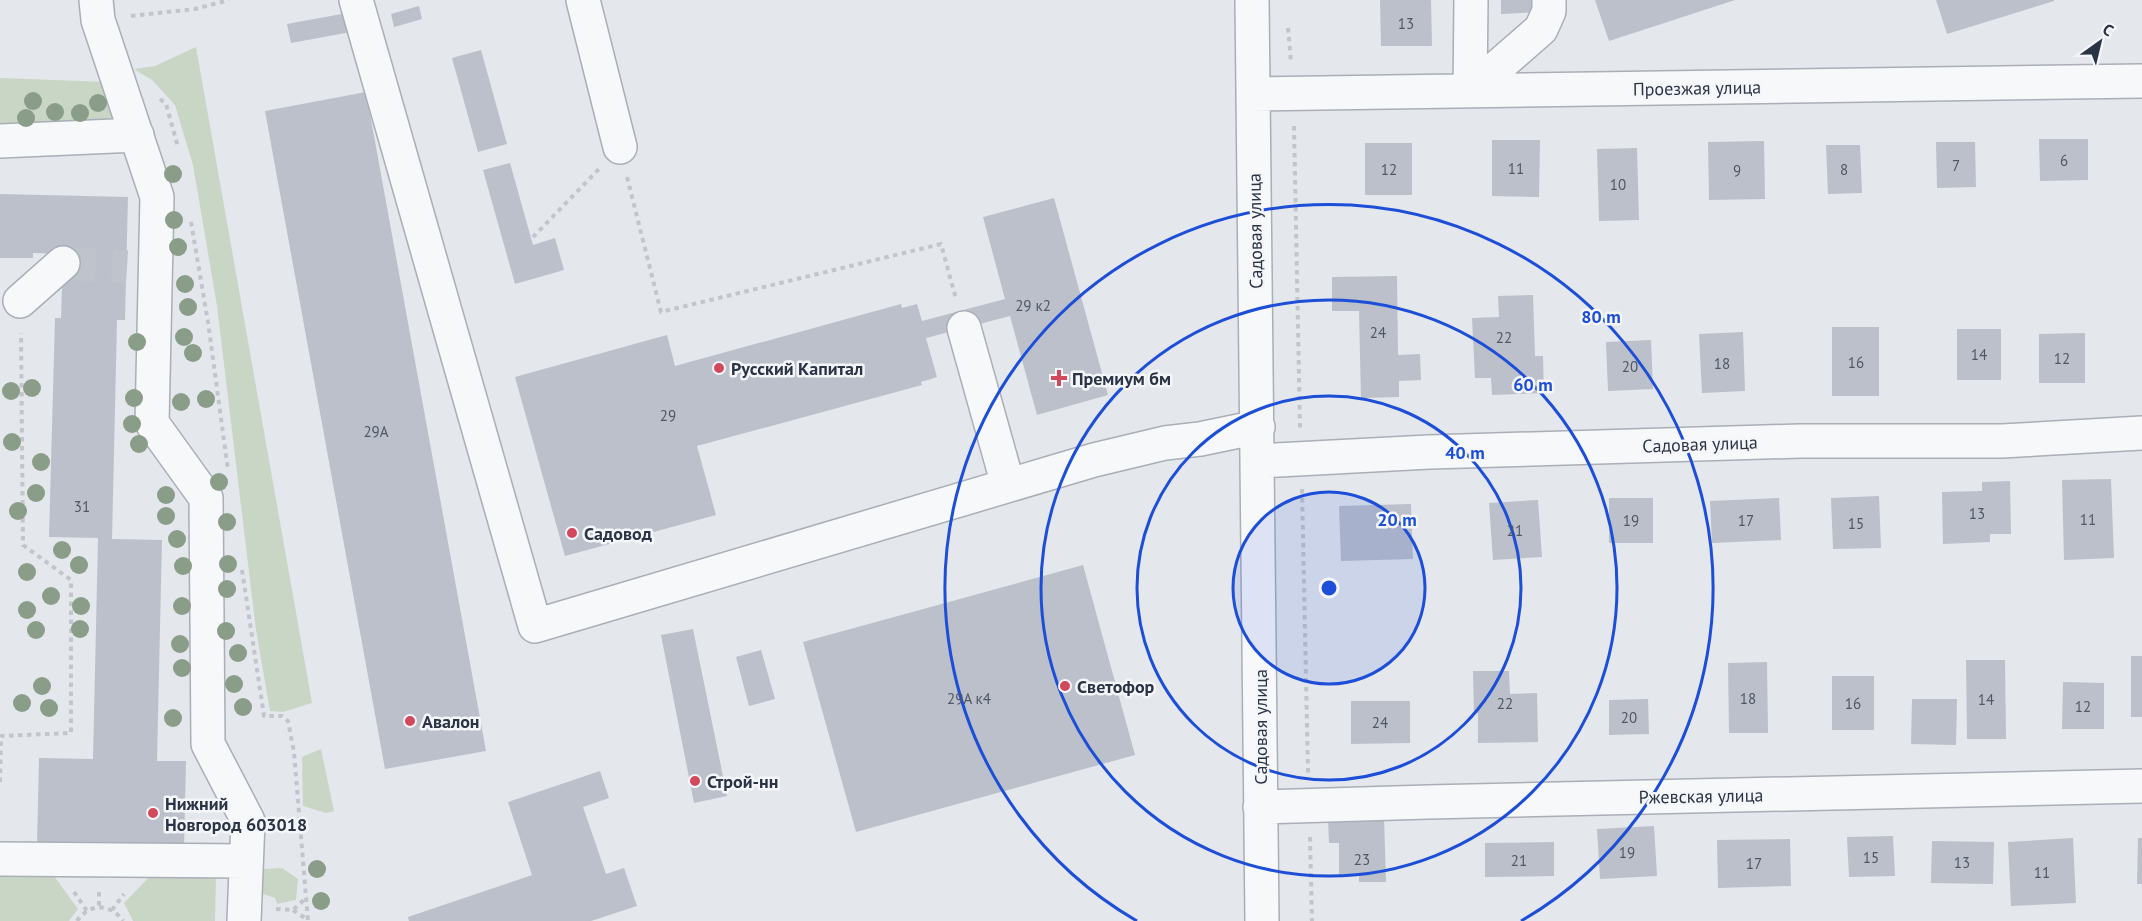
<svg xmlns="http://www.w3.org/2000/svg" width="2142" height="921" font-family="'PT Sans',sans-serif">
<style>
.green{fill:#c9d6c5}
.building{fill:#bbc0ca}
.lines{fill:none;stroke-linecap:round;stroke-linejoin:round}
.minor-tunnel{stroke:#bfc3cb;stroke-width:33;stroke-dasharray:33 16;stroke-linecap:butt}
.minor-casing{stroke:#a9aeb7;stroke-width:36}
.path{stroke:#c2c5cb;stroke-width:4;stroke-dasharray:4.5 4.5;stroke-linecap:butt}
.minor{stroke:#f7f8fa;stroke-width:33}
.tree{fill:#899d89}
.ring{fill:none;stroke:#1d4ed8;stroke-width:3}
.poi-dot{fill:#d1495b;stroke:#f4f6f9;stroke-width:2}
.labels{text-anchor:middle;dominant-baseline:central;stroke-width:5;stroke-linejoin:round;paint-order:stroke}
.number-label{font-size:15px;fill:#4f5766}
.street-label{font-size:18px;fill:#2b3445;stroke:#f4f6f9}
.poi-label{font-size:18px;font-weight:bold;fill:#2b3445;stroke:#f4f6f9;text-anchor:start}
.centre{fill:#1d4ed8;stroke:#f4f6f9;stroke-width:3}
.ring-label{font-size:18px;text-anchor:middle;font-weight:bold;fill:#1d4ed8;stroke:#f4f6f9;stroke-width:5;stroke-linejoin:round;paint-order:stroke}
</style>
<rect width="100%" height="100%" fill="#e4e7ec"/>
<!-- green -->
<path class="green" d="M196 47 312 703 283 712 270 711 256 630 217 306 193 165 175 105 152 80 134 69 155 66Z
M0 78 107 82 125 128 0 130Z
M321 749 334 811 326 813 303 806 302 757Z
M0 865H46L78 909 69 921H0Z
M282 868 298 879 296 900 277 904 275 898 260 893 262 869Z
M153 873H216L215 921H133L124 903Z"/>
<!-- building -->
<path class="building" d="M1380 0H1431L1432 46H1381Z
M1501 0H1540L1541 12 1501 14Z
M1595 0H1735L1609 41Z
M1936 0H2054V1L1947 34Z
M419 6 422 19 394 27 391 14Z
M347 13 351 32 291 43 287 24Z
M481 50 507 144 478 152 452 58Z
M366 92 486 751 385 769 265 111Z
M2039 139H2088V180L2040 181Z
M1492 140H1540L1539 197 1492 196Z
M1764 141 1765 199 1709 200 1708 142Z
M1936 142H1975L1976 187 1937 188Z
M1365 143H1412V195H1365Z
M1826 145H1860L1862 193 1828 194Z
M1637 148 1639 220 1599 221 1597 149Z
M510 163 533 245 555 238 564 270 515 284 483 170Z
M0 194 128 197 125 320H117L112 539 162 540 157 761H186L184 849 37 846 39 758 93 759 98 538 49 537 55 318H61L63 254 33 253V258H0Z
M1054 198 1108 395 1037 415 1010 316 926 338 937 377 921 382 922 385 697 446 716 515 565 556 515 377 667 335 675 366 901 304 902 308 917 304 922 321 1005 299 983 217Z
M1397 276 1398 355 1420 354 1421 380 1399 381V397L1361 398 1359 311H1332V277Z
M1533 295 1535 356H1543L1544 393 1492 395 1491 378H1475L1472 318 1499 317 1498 296Z
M1832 327H1879V396H1832Z
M1957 329H2001V380H1957Z
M1743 332 1745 391 1702 393 1699 334Z
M2085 333V383H2039V334Z
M1651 340 1653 389 1608 391 1606 342Z
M2111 479 2114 558 2064 560 2062 480Z
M2010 481 2011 534H1990V542L1943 544 1942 492 1982 491V482Z
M1879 496 1881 548 1833 549 1831 498Z
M1609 498H1653V543H1609Z
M1779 498 1781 540 1712 543 1710 501Z
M1538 500 1542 557 1493 560 1489 503Z
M1411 504 1413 559 1341 561 1339 506Z
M1083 565 1135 755 856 832 803 642Z
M693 629 727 796 694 803 661 635Z
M761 650 775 699 749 706 736 657Z
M2131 656H2142V717H2131Z
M1966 660H2005L2006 739H1967Z
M1767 662 1768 733H1729L1728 663Z
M1473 671H1509L1510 694 1537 693 1538 742 1478 743V713L1474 714Z
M1832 676H1874V730H1832Z
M2063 682 2104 683V729H2062Z
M1648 699 1649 734 1609 735V700Z
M1912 699H1957L1956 745 1911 744Z
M1351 701H1410V743L1351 744Z
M600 771 609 798 583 807 606 874 624 868 637 906 591 921H409L408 917 532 875 508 802Z
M1384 818 1386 882H1359V875L1339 876V843H1329L1328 819Z
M1654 826 1657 876 1600 879 1597 829Z
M1893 836 1895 876 1849 877 1847 837Z
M2073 838 2076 903 2011 906 2008 842Z
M2138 838H2142V884H2137Z
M1790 839 1791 886 1718 888 1717 840Z
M1932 841 1994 842 1993 884 1931 883Z
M1554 842V876L1485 877V843Z"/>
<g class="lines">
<!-- minor-tunnel -->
<path class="minor-tunnel" d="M63 263 127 267"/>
<defs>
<path id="minor" d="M96 0 98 20 157 197 152 423 206 498 208 744 248 821 244 921
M356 0 535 626 1094 460 1165 443 1200 439 1258 427
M583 0 620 147
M1252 0 1262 921
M1470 91 1541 29 1549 11V0
M1470 91 1471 0
M1253 94 2142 81
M0 141 137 135
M20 301 63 263
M964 328 1008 485
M1258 461 1429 452 1800 441H2002L2142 433
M1260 807 1428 802 2142 786
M0 859 246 861"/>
</defs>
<!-- minor casing -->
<use href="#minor" class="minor-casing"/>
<!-- path -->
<path class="path" d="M131 16 195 9 229 0
M1288 28 1291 62
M160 99 166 104 178 147
M1294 126 1300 428
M627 177 661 312 941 244 956 299
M191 222 208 322 228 470
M533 237 599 169
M1302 489 1308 773
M242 570 264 716H282L288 721 294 752 308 921
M0 782 1 736 71 733V580L23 545 21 333
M1310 837 1312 921
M74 892 87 911
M99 892V907
M276 909 293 910 306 898
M112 910 124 894
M293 910 308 920
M77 921C89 903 111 903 123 921"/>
<!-- minor -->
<use href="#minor" class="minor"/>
</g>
<!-- trees -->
<g class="tree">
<circle cx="33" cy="101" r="9"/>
<circle cx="98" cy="103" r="9"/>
<circle cx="55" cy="112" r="9"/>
<circle cx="80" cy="113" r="9"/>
<circle cx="26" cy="118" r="9"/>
<circle cx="173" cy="174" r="9"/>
<circle cx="174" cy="220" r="9"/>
<circle cx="178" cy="247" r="9"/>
<circle cx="185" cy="284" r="9"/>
<circle cx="188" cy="307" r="9"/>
<circle cx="184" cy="337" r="9"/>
<circle cx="137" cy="342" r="9"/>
<circle cx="193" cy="353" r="9"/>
<circle cx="32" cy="388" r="9"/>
<circle cx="11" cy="391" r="9"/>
<circle cx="134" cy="398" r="9"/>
<circle cx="206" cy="399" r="9"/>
<circle cx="181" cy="402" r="9"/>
<circle cx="132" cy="424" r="9"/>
<circle cx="12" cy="442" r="9"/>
<circle cx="139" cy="444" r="9"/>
<circle cx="41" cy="462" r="9"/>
<circle cx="219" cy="482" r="9"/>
<circle cx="36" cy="493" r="9"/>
<circle cx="166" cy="495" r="9"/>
<circle cx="18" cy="511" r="9"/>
<circle cx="166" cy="516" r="9"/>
<circle cx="227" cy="522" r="9"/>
<circle cx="177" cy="539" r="9"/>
<circle cx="62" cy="550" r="9"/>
<circle cx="228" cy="564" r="9"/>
<circle cx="79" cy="565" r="9"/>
<circle cx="183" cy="566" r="9"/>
<circle cx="27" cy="572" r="9"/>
<circle cx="227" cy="589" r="9"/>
<circle cx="51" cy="596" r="9"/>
<circle cx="81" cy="606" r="9"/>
<circle cx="182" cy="606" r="9"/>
<circle cx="27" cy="610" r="9"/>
<circle cx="80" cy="629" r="9"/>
<circle cx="36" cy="630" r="9"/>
<circle cx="226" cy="631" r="9"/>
<circle cx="180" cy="644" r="9"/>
<circle cx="238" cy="653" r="9"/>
<circle cx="182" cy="668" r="9"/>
<circle cx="234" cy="684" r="9"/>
<circle cx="42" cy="686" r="9"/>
<circle cx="22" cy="703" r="9"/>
<circle cx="243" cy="707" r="9"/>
<circle cx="49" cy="708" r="9"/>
<circle cx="173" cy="718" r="9"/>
<circle cx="317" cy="869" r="9"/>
<circle cx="321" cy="901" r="9"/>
</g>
<!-- distance rings -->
<circle cx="1329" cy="588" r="96" fill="#1d4ed8" fill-opacity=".12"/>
<g class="ring">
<circle cx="1329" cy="588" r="96"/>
<circle cx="1329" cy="588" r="192"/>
<circle cx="1329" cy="588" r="288"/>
<path d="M1137 921A384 384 0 1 1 1521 921"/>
</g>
<!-- markers -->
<g class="poi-dot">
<circle cx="719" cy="368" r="6"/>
<path d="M1056 369h6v6h6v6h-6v6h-6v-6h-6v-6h6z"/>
<circle cx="572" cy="533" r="6"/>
<circle cx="1065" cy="686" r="6"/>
<circle cx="410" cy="721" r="6"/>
<circle cx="695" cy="781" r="6"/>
<circle cx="153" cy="813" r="6"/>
</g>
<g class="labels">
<!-- number labels -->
<g class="number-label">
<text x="1406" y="23">13</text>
<text x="2064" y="160">6</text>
<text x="1956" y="165">7</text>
<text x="1516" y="168">11</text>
<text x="1389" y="169">12</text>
<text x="1844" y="169">8</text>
<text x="1737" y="170">9</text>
<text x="1618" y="184">10</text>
<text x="1033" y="305">29 к2</text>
<text x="1378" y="332">24</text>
<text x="1504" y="337">22</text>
<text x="1979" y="354">14</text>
<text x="2062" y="358">12</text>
<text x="1856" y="362">16</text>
<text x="1722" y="363">18</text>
<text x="1630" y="366">20</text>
<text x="668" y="415">29</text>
<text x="376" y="431">29А</text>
<text x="82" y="506">31</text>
<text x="1977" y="513">13</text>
<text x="2088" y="519">11</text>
<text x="1631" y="520">19</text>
<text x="1746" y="520">17</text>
<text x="1856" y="523">15</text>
<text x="1515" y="530">21</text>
<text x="969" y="698">29А к4</text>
<text x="1748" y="698">18</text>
<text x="1986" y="699">14</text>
<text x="1505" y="703">22</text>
<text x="1853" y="703">16</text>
<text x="2083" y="706">12</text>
<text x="1629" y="717">20</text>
<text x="1380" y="722">24</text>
<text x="1627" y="852">19</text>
<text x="1871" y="857">15</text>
<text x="1362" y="859">23</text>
<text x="1519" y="860">21</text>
<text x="1962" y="862">13</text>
<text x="1754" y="863">17</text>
<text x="2042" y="872">11</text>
</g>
<!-- street labels -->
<g class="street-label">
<text transform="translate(1697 88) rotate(-1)">Проезжая улица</text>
<text transform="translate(1255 231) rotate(-91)">Садовая улица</text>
<text transform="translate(1700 444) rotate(-2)">Садовая улица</text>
<text transform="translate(1260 727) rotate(-90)">Садовая улица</text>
<text transform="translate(1701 796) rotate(-1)">Ржевская улица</text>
</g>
<!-- poi labels -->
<g class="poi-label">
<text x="731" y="368">Русский Капитал</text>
<text x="1072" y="378">Премиум бм</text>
<text x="584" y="533">Садовод</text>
<text x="1077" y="686">Светофор</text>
<text x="422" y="721">Авалон</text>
<text x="707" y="781">Строй-нн</text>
<text x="165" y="803">Нижний<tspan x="165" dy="21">Новгород 603018</tspan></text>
</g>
</g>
<circle cx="1329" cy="588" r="9" class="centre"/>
<g class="ring-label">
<text x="1601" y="323">80 m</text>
<text x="1533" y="391">60 m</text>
<text x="1465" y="459">40 m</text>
<text x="1397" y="526">20 m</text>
</g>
<!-- north arrow -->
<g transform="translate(2100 42) rotate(34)" stroke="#f4f6f9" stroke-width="4.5" paint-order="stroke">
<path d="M0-4.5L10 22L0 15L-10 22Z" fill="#2b3445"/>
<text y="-9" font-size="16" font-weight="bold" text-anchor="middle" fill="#2b3445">С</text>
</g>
</svg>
